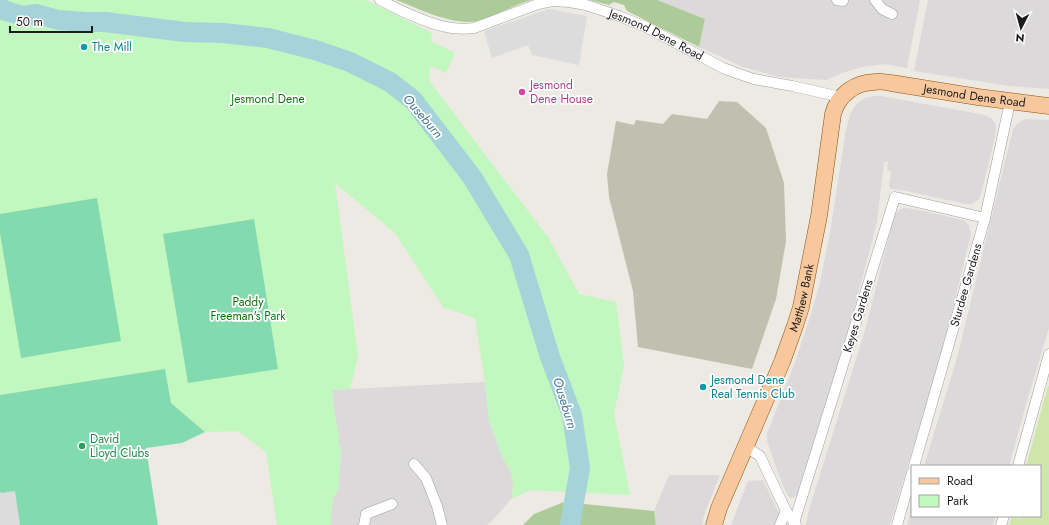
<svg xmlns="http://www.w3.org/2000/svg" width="1049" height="525" font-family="Jost,sans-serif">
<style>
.residential{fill:#dbd9da}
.construction{fill:#c1bfaf}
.grass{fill:#cee6aa}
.forest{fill:#adcb99}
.park{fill:#c2f7c0}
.pitch{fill:#83daaf}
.parking{fill:#dcdcdc}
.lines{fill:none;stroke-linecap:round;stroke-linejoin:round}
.river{stroke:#a5d3d9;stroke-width:20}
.street-casing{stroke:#a0a0a0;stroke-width:11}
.primary-casing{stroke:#8f5206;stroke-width:17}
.street{stroke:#fff;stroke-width:10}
.primary{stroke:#f7c79e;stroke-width:16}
.culture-dot{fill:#0f9aa8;stroke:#fff;stroke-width:1.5}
.hotel-dot{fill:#d1479c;stroke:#fff;stroke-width:1.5}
.leisure-dot{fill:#2e9e5b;stroke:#fff;stroke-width:1.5}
.labels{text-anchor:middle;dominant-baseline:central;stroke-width:3.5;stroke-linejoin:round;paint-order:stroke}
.street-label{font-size:12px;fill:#1c1c1c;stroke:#fff}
.culture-label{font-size:12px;fill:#0d838f;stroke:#fff;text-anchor:start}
.hotel-label{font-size:12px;fill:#b23c85;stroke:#fff;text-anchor:start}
.park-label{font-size:12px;fill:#137510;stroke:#fff}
.leisure-label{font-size:12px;fill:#27864d;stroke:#fff;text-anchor:start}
.water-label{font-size:13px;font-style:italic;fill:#487898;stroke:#fff}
</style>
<rect width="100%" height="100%" fill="#ede9e3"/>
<!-- residential -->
<path class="residential" d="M657 0H920L907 68 885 64 862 67 842 73 826 80 779 77 743 67 699 47 705 19Z
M928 0H1049V89L1010 86 914 71Z
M875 96H881L985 115 991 118 995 123 996 127 995 137 981 194 978 200 971 204H966L902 190 892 189 889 187 891 171 887 170 888 162H884L877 221 873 238 849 328 799 489 797 495 794 497 791 498 789 497 785 490 778 473 767 441V434L795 362 810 317 820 283 831 227 846 129 850 115 854 107 859 102 865 98Z
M1025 119 1049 120V328L1027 401 1009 466H924L957 358 1013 129 1018 123Z
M904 208 914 209 963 220 969 225 971 234 944 345 890 525H806L809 510 866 327 894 216 899 210Z
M485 382 489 421 502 456 511 472 513 484 512 498 493 520 487 525H331V516L333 498 338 491 341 450 338 440 339 436 334 410 332 390Z
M669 475H720L704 515 702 525H656L654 511Z
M763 480 780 515 776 525H731L748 481Z
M912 507V516H996L993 525H907Z"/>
<!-- construction -->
<path class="construction" d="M719 101 737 102 766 128 784 183 786 241 776 299 752 369 638 347 633 291 609 197 607 174 616 121 634 125 636 120 663 124 672 114 707 119Z"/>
<!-- grass -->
<path class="grass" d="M1048 386H1049V525H1009L1012 516 1020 519 1021 516H1040V466H1026Z"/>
<!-- forest -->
<path class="forest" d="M396 0H531C514 5 499 14 482 20 456 28 420 9 396 0Z
M590 0H657L705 19 699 47 627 11 624 5 614 2 609 5Z
M564 502 654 511 656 525H523L534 514Z"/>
<!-- park -->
<path class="park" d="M0 0H366L432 33 431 41 455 53 446 73 430 66 429 81 548 237 579 294 616 302 624 366 614 414 630 495 531 490 512 498 513 484 511 472 502 456 489 421 485 382 475 318 443 307 395 233 335 183 358 357 350 389 332 390 334 410 339 436 338 440 341 449 338 491 333 498 331 516V525H277L266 452 238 431 205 432 171 403 165 370 0 395Z"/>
<!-- pitch -->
<path class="pitch" d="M97 198 121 341 21 358 0 233V214Z
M254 219 278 369 188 383 163 234Z
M165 369 171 403 205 432 182 443 146 448 158 525H0V395Z"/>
<!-- parking -->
<path class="parking" d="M549 9 587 16 579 65 532 55 528 45 492 58 484 31Z
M0 491 1 493 15 491 20 525H0Z"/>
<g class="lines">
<!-- river -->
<path class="river" d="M0 8 6 11 23 16 37 14 58 20 86 22H105L185 32 223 33 268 38 315 50 350 62 390 82 413 100 472 177 519 255 550 357 572 415 580 468 570 525"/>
<defs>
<g id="street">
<path id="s1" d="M380 0C401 11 429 25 452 28 460 29 467 29 474 28L538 4 553 1 569 2 586 5 619 16 646 27 723 68 739 74 754 79 792 86 841 97"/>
<path d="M837 0 843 1"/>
<path d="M875 0 882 9 892 14"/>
<path d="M746 447 760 456 786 511 796 525"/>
<path d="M414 464 426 478 437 506 442 525"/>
<path d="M914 466 985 218 1010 102"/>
<path d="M1018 466 1049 354"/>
<path d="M794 523 895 197 985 218"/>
<path d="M364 525 366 514 392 504"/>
<path d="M780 525 786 511"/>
<path d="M897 525 912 473"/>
<path d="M1001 525 1004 516"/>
</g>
<g id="primary">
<path id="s2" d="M714 525 719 508 782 362 795 326 801 307 819 216 833 114C838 95 855 82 875 82 880 81 886 82 891 83L978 97 1049 106"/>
</g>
</defs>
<!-- street casing -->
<use href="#street" class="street-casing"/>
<!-- primary casing -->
<use href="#primary" class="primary-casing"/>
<!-- street -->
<use href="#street" class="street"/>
<!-- primary -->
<use href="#primary" class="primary"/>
</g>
<!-- markers -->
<g class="culture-dot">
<circle cx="84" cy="47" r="4"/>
<circle cx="703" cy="387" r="4"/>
</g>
<circle class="hotel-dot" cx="522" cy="92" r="4"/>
<circle class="leisure-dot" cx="82" cy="446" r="4"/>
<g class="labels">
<!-- street labels -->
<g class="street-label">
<text stroke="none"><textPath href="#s1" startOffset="293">Jesmond Dene Road</textPath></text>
<text stroke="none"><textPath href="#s2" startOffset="588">Jesmond Dene Road</textPath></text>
<text transform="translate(966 285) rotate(-74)">Sturdee Gardens</text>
<text stroke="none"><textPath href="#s2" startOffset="244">Matthew Bank</textPath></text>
<text transform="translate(858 316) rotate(-73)">Keyes Gardens</text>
</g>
<!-- culture labels -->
<g class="culture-label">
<text x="92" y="47">The Mill</text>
<text x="711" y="380">Jesmond Dene<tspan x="711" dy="14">Real Tennis Club</tspan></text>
</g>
<!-- hotel labels -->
<g class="hotel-label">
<text x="530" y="85">Jesmond<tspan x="530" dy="14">Dene House</tspan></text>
</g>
<!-- park labels -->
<g class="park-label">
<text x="268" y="99">Jesmond Dene</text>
<text x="248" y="302">Paddy<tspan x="248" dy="14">Freeman's Park</tspan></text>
</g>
<!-- leisure labels -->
<g class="leisure-label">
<text x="90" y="439">David<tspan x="90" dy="14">Lloyd Clubs</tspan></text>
</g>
<!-- water labels -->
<g class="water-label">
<text transform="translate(423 116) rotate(49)">Ouseburn</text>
<text transform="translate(565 403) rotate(73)">Ouseburn</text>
</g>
</g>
<!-- legend -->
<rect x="911" y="465" width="130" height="52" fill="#ffffff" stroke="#a4a4a4"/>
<rect x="919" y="478" width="20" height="6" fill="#f7c79e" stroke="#a4a4a4"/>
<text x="947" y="485" font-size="12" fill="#1c1c1c">Road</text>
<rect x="919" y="495" width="20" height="12" fill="#c2f7c0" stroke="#a4a4a4"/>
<text x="947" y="505" font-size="12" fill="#1c1c1c">Park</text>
<!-- north arrow -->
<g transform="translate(1021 28) rotate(186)" stroke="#ffffff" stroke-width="3" paint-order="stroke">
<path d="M0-3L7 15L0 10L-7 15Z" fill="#1c1c1c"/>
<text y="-6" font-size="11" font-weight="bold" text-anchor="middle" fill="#1c1c1c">N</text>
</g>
<!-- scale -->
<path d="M10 26v6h82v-6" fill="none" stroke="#1c1c1c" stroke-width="2"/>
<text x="16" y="26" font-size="12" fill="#1c1c1c" stroke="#ffffff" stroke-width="3" paint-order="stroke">50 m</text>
</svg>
